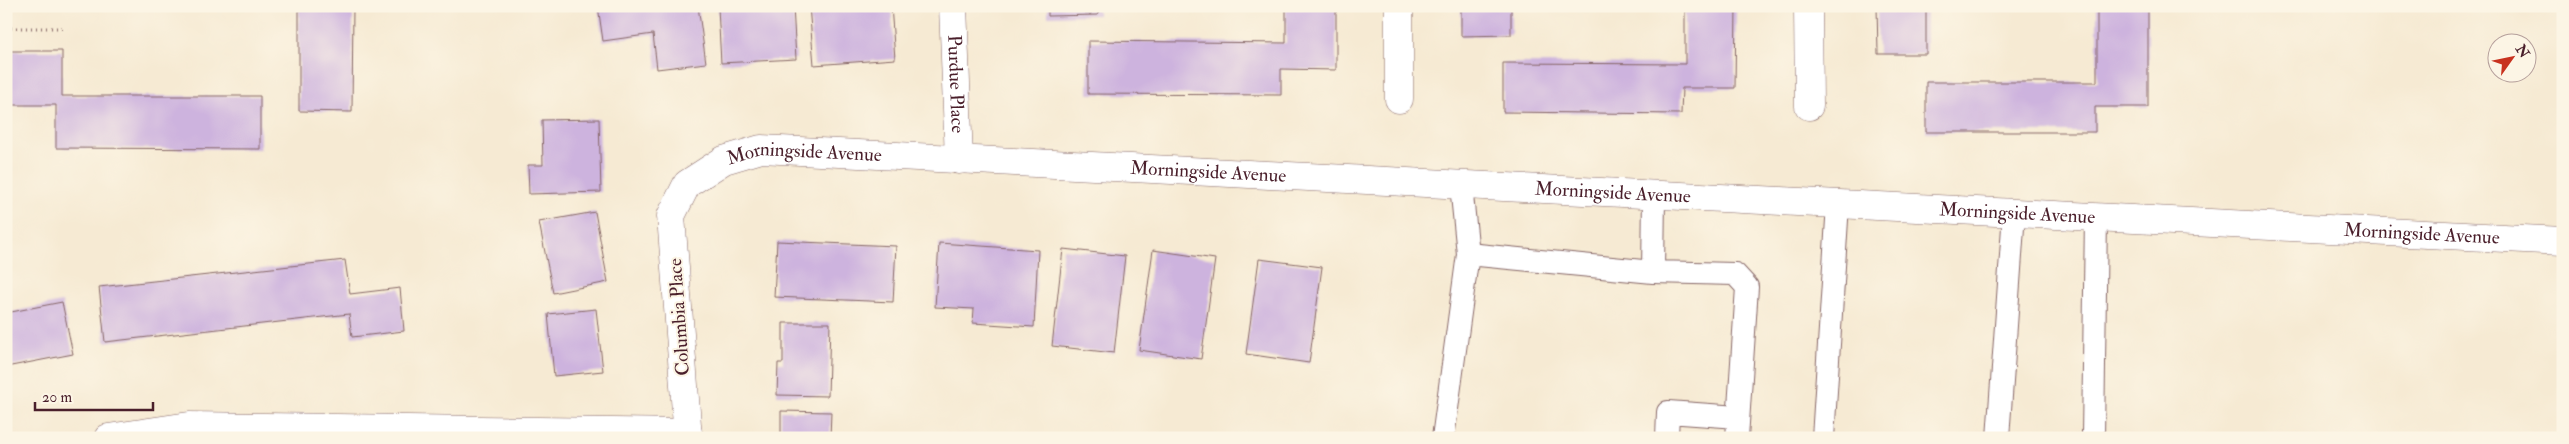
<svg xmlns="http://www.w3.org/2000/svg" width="2569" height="444" font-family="'IM FELL Double Pica',serif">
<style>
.building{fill:#cdb3de}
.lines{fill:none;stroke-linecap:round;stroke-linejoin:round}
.lane-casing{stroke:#866666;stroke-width:24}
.street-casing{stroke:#866666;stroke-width:29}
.path{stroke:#866666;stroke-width:3;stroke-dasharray:1 4;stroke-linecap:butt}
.lane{stroke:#fff;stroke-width:22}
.street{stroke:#fff;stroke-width:28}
.labels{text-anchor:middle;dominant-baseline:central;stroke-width:4;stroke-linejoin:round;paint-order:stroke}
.street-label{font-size:19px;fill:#4a1f2b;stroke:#fcf5e5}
</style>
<rect width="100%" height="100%" fill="#fcf5e5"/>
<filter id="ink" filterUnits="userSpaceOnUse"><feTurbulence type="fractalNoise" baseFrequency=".02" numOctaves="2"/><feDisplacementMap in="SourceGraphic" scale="10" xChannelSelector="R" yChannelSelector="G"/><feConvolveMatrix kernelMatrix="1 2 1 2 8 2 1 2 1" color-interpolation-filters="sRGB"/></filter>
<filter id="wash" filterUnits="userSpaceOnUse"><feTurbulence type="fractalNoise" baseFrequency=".0096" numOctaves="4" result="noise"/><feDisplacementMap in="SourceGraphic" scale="20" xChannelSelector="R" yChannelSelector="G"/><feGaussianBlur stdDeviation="1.12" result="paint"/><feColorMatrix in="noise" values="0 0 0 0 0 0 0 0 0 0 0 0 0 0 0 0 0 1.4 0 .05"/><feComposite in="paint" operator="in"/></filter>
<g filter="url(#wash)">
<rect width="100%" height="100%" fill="#f6ead3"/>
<g id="blocks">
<!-- building -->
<path class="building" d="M299 6H353L352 112 299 111Z
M598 6H698L706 63 657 69 653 34 603 41Z
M744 6H793L796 59 721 63 718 8Z
M809 6H891L895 59 814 65Z
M1048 6H1098V15L1048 16Z
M1286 6H1336V70L1281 69V95L1088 94V41L1286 43Z
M1461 6H1511V35L1461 36Z
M1685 6H1736L1735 88H1682L1681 114 1503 112V63L1685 64Z
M1877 6H1926V54H1878Z
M2097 6H2148V107H2095V132H1926V82H2097Z
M6 51H62V96H260V149L56 148V105H6Z
M599 119 601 192 529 194 528 165H543L542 120Z
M595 212 608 282 553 293 539 222Z
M777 241 896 246 893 302 774 297Z
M939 243 1038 250 1034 327 973 323 974 309 935 307Z
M1063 249 1125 256 1114 353 1052 346Z
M1153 250 1215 259 1201 359 1139 350Z
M1259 259 1322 267 1309 363 1246 354Z
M345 260 350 294 400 288 404 331 352 337 349 314 105 342 99 287Z
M62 302 73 354 6 367V313Z
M596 309 603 371 554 376 548 314Z
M783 323H830L828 396 777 395 778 363H783Z
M781 411 831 412 830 438H781Z"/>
</g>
</g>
<g filter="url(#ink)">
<use href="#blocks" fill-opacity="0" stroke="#866666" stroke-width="1"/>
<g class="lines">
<defs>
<path id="lane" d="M1654 195 1653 272 1735 274 1747 287 1737 438
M1468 254 1653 272
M1443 438 1468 254 1461 185
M1667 438 1668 412 1738 417
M1823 438 1838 204
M1998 438 2014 213
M2093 438 2096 216"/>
<g id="street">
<path id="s1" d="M953 6 959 160"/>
<path d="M1399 6V99"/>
<path d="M1808 6 1809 106"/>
<path d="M108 438 189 426 688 433"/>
<path id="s2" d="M688 438 671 216 687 184 724 160 761 149 2563 241"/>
</g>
</defs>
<!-- lane casing -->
<use href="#lane" class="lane-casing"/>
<!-- street casing -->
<use href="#street" class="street-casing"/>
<!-- path -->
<path class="path" d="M6 28H66"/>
<!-- lane -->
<use href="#lane" class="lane"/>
<!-- street -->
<use href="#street" class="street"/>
</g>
</g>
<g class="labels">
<!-- street labels -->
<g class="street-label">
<text stroke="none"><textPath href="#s1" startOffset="78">Purdue Place</textPath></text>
<text stroke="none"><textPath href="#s2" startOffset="384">Morningside Avenue</textPath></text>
<text stroke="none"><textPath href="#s2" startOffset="789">Morningside Avenue</textPath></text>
<text stroke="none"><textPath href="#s2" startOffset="1194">Morningside Avenue</textPath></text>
<text stroke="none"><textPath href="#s2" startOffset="1599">Morningside Avenue</textPath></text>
<text stroke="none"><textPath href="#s2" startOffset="2004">Morningside Avenue</textPath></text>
<text transform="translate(679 317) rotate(-94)">Columbia Place</text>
</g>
</g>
<!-- margin -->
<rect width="2569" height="444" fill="none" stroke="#fcf5e5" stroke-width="25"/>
<!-- north arrow -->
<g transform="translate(2512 58) rotate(57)"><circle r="24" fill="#fcf5e5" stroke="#b59f9b"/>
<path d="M0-4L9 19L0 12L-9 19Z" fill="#c8321e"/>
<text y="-8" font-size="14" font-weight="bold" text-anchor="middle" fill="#4a1f2b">N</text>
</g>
<!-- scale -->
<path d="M35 402v8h118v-8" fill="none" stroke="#4a1f2b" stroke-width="2.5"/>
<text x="42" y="402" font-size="15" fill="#4a1f2b" stroke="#fcf5e5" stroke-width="4" paint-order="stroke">20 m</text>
</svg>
